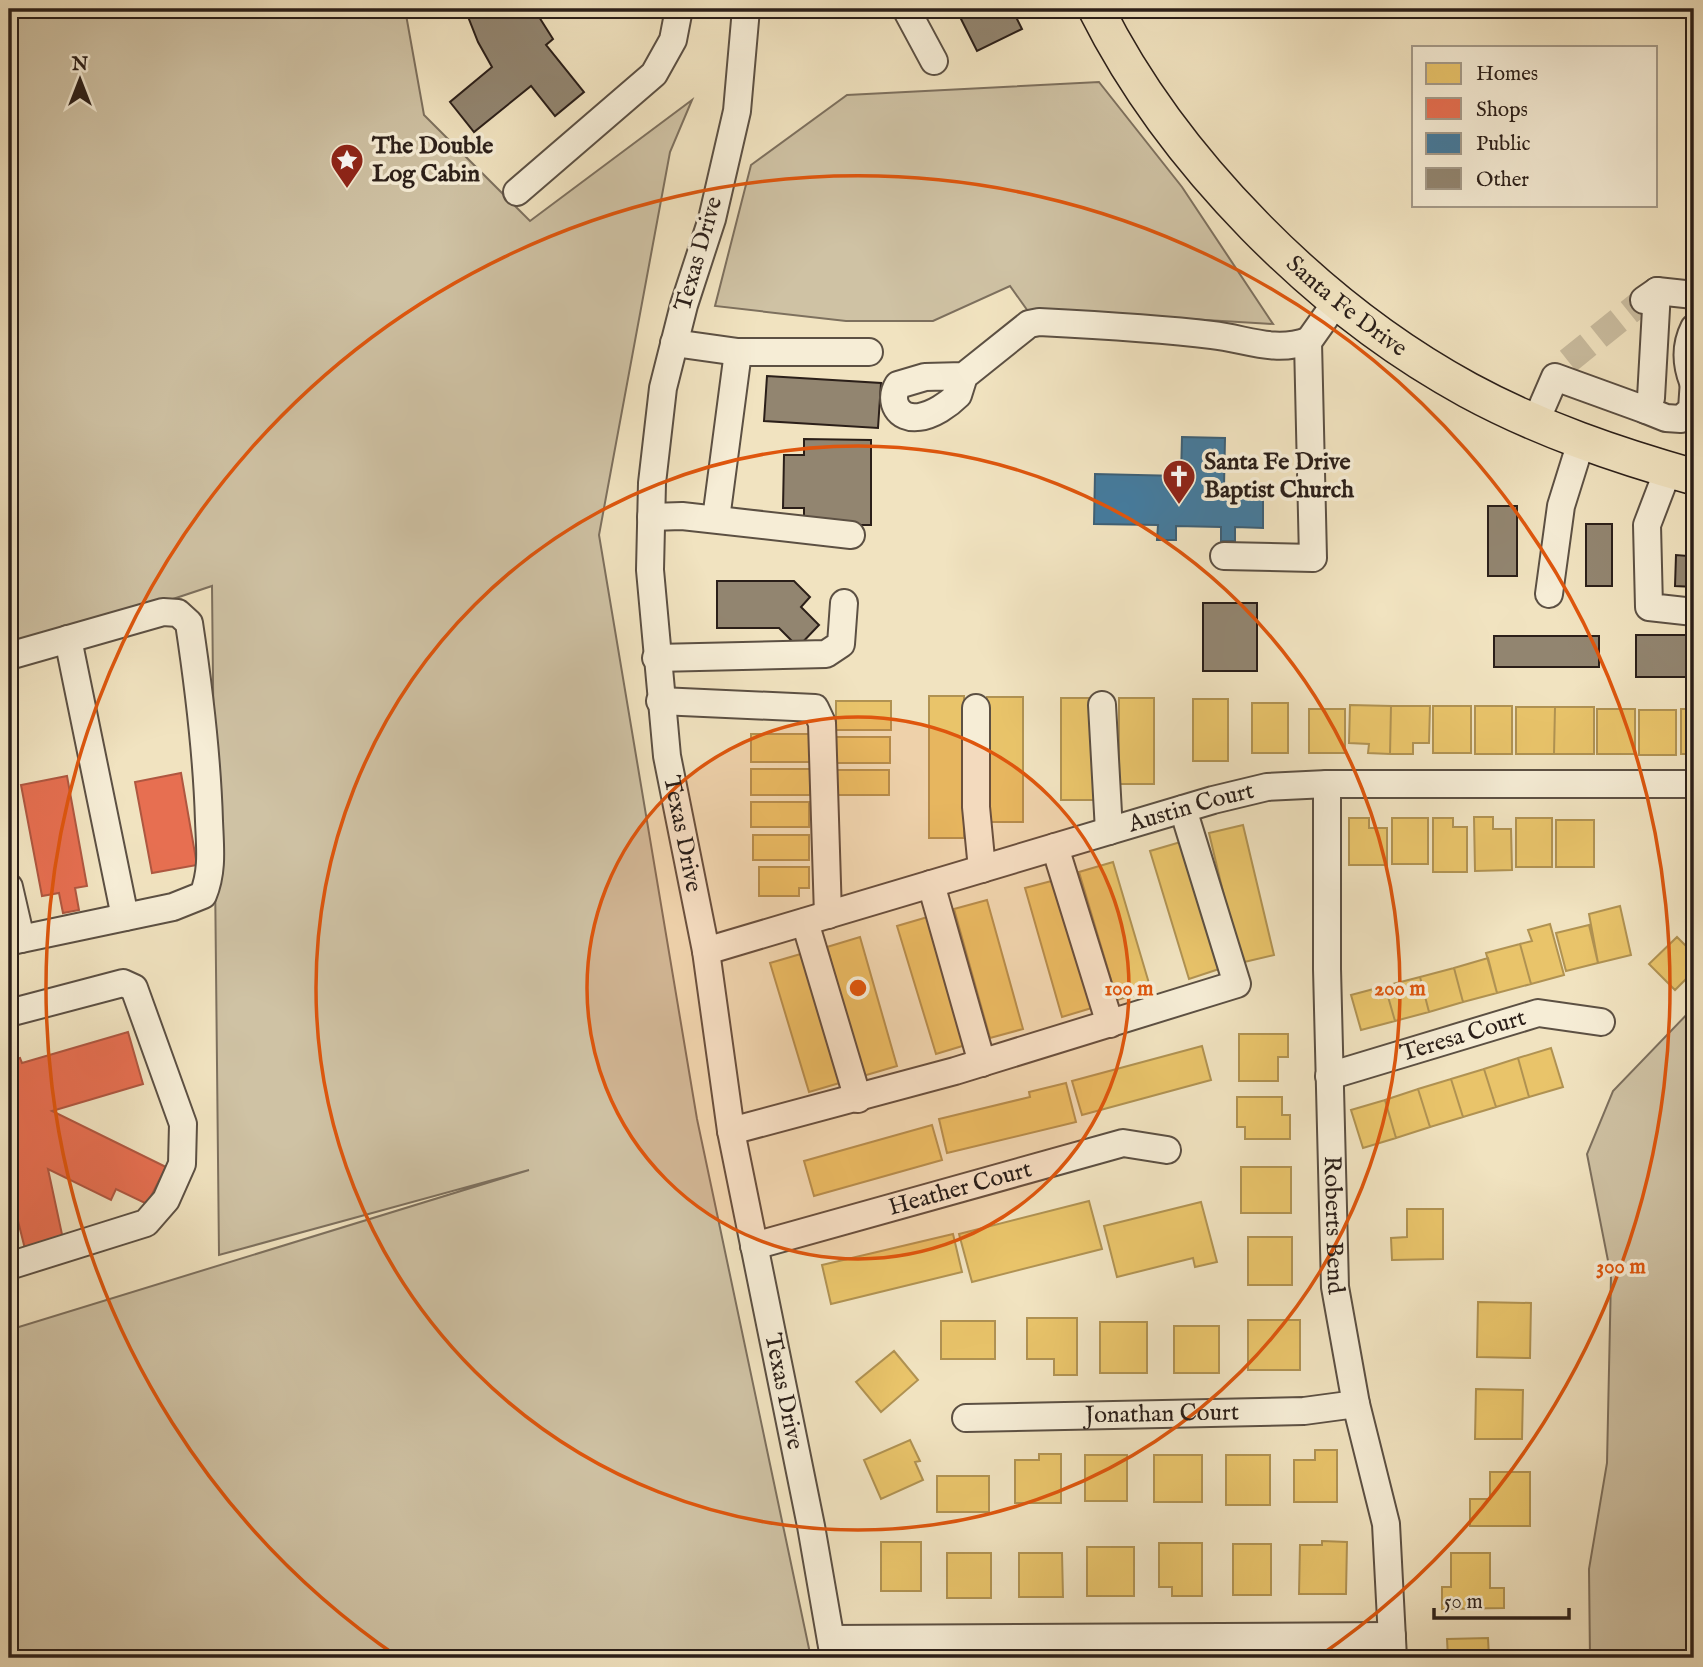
<svg xmlns="http://www.w3.org/2000/svg" width="1703" height="1667" font-family="'IM FELL English',serif">
<style>
.green{fill:#cfc2a4;stroke:#7d705e;stroke-width:2}
.homes{fill:#e9c46a;stroke:#b09252;stroke-width:2}
.shops{fill:#e76f51;stroke:#af5740;stroke-width:2}
.public{fill:#457b9d;stroke:#3d5f75;stroke-width:2}
.building{fill:#928570;stroke:#2b1f19;stroke-width:2}
.lines{fill:none;stroke-linecap:round;stroke-linejoin:round}
.minor-tunnel{stroke:#c9bc9f;stroke-width:26;stroke-dasharray:26 13;stroke-linecap:butt}
.minor-casing{stroke:#5c5043;stroke-width:30}
.major-casing{stroke:#2b1f19;stroke-width:38}
.minor{stroke:#f6edd6;stroke-width:26}
.major{stroke:#f1e3c0;stroke-width:35}
.ring{fill:none;stroke:#df560d;stroke-width:3.5}
.labels{text-anchor:middle;dominant-baseline:central;stroke-width:7;stroke-linejoin:round;paint-order:stroke}
.poi-label{font-size:24px;font-weight:bold;fill:#2b1f19;stroke:#f6edd6;text-anchor:start}
.street-label{font-size:24px;fill:#2b1f19;stroke:#f6edd6}
.centre{fill:#df560d;stroke:#f6edd6;stroke-width:3.5}
.ring-label{font-size:21px;text-anchor:middle;font-weight:bold;fill:#df560d;stroke:#f6edd6;stroke-width:7;stroke-linejoin:round;paint-order:stroke}
</style>
<rect width="100%" height="100%" fill="#f1e3c0"/>
<filter id="stains"><feTurbulence type="fractalNoise" baseFrequency=".00286" numOctaves="4"/><feColorMatrix values="0 0 0 0 .2 0 0 0 0 .09 0 0 0 0 .02 0 0 0 .5 -.17"/></filter>
<radialGradient id="worn" r=".72"><stop offset=".6" stop-color="#630" stop-opacity="0"/><stop offset="1" stop-color="#630" stop-opacity=".3"/></radialGradient>
<!-- green -->
<path class="green" d="M9 9H405L424 115 530 221 692 100 670 152 599 535 697 1119 811 1658H9V1330L529 1170 219 1255 212 586 104 622 9 648Z
M1099 82 1182 187 1273 324 1106 314H1030L1010 286 933 321H846L715 306 751 165 847 95Z
M1694 1007V1658H1590L1589 1569 1607 1463 1611 1276 1587 1154 1613 1091Z"/>
<!-- homes -->
<path class="homes" d="M929 696H964V838H929Z
M987 697H1023V822H987Z
M1061 698H1095V800H1061Z
M1119 698H1154V784H1119Z
M1193 699H1228V761H1193Z
M836 701H891V730H836Z
M1252 703H1288V753H1252Z
M1350 705 1391 706 1390 754 1368 753 1369 744 1349 743Z
M1391 706H1430L1429 743H1413V754H1390Z
M1433 706H1471V753H1433Z
M1475 706H1512V754H1475Z
M1516 707H1555L1554 754H1516Z
M1555 707H1594V754H1554Z
M1309 709H1345V753H1309Z
M1597 709H1635V754H1597Z
M1681 709H1694V754H1681Z
M1639 710H1676V755H1639Z
M751 734H810V762H751Z
M836 737H890V763H836Z
M751 769H810V795H751Z
M835 770H889V795H835Z
M751 802H809V827H751Z
M1474 817H1493V829H1511L1512 870 1475 871Z
M1349 818H1369V828H1387V865H1349Z
M1392 818H1428V864H1392Z
M1433 818H1453V827H1467V872H1433Z
M1516 818H1552V867H1516Z
M1556 820H1594V867H1556Z
M1243 825 1274 955 1240 963 1209 833Z
M753 835H809V860H753Z
M1184 841 1222 968 1189 979 1150 851Z
M1113 862 1151 990 1117 1000 1079 872Z
M759 867H809V888H799V896H759Z
M1059 879 1095 1007 1062 1017 1025 888Z
M987 900 1023 1029 990 1038 954 909Z
M1620 906 1631 955 1598 963 1589 914Z
M931 916 969 1044 936 1054 897 926Z
M1550 924 1564 975 1531 984 1520 944 1532 941 1528 930Z
M1589 925 1598 963 1566 971 1556 933Z
M860 937 897 1066 863 1076 827 947Z
M1677 937 1694 954V971L1675 990 1649 964Z
M1520 944 1531 984 1497 993 1486 953Z
M804 953 843 1082 809 1092 770 963Z
M1488 958 1497 993 1463 1002 1454 968Z
M1454 968 1463 1002 1429 1012 1420 977Z
M1420 977 1429 1012 1395 1021 1385 986Z
M1385 986 1395 1021 1361 1030 1351 995Z
M1239 1034H1288V1057H1278V1081H1239Z
M1202 1046 1211 1080 1082 1115 1072 1081Z
M1551 1048 1563 1087 1529 1097 1518 1058Z
M1518 1058 1529 1097 1496 1107 1484 1069Z
M1484 1069 1496 1107 1463 1117 1451 1079Z
M1451 1079 1463 1117 1430 1127 1418 1089Z
M1066 1083 1076 1122 947 1153 939 1119 1030 1097 1029 1092Z
M1418 1089 1430 1127 1396 1138 1385 1100Z
M1237 1097H1282V1115H1290V1139H1245V1127H1237Z
M1385 1100 1396 1138 1363 1148 1351 1110Z
M932 1125 942 1160 814 1196 804 1161Z
M1241 1167H1291V1213H1241Z
M1089 1201 1102 1249 972 1282 959 1234Z
M1201 1202 1217 1262 1195 1267 1193 1258 1117 1277 1104 1226Z
M1407 1209H1443V1259L1392 1260 1391 1238 1407 1237Z
M953 1234 962 1272 831 1304 822 1265Z
M1248 1237H1292V1285H1248Z
M1478 1302 1531 1303 1530 1358 1477 1357Z
M1027 1318H1077V1375H1054V1359H1027Z
M1248 1320H1300V1370H1248Z
M941 1321H995V1359H941Z
M1100 1322H1147V1373H1100Z
M1174 1326H1219V1373H1174Z
M894 1351 918 1380 881 1412 856 1382Z
M1476 1389 1523 1390 1522 1439H1475Z
M910 1440 920 1461 915 1462 923 1480 881 1499 864 1460Z
M1315 1450H1337V1502H1294V1460H1315Z
M1039 1454H1061V1503H1015V1460H1039Z
M1085 1455H1127V1501H1085Z
M1154 1455H1202V1502H1154Z
M1226 1455H1270V1505H1226Z
M1490 1472H1530V1526H1470V1499H1490Z
M937 1476H989V1512H937Z
M1322 1541 1347 1542 1346 1594H1299L1300 1545H1322Z
M881 1542H921V1591H881Z
M1159 1543H1202V1596H1172V1587H1159Z
M1233 1544H1271V1595H1233Z
M1087 1547H1134V1596H1087Z
M947 1553H991V1598H947Z
M1019 1553H1062L1063 1597H1019Z
M1451 1553H1490V1588H1504V1608L1442 1609V1587H1451Z
M1488 1638 1489 1658H1448L1447 1639Z"/>
<!-- shops -->
<path class="shops" d="M181 773 197 865 152 873 135 782Z
M67 776 87 886 75 888 79 910 63 913 59 893 42 896 21 785Z
M128 1032 143 1084 52 1111 166 1167 147 1204 116 1189 111 1200 48 1169 63 1239 25 1249 9 1185V1061L20 1058 22 1063Z"/>
<!-- public -->
<path class="public" d="M1182 437 1225 438 1224 487 1263 488V528L1235 527V541H1221V527L1176 526V540H1157L1158 525 1094 524 1095 474 1181 476Z"/>
<!-- building -->
<path class="building" d="M465 9H534L553 39 546 45 584 92 555 116 531 86 474 132 450 102 492 67 478 42Z
M956 9H1012L1022 29 977 51Z
M767 376 881 383 878 428 764 421Z
M804 439 871 440V525H804V508H783L784 455H804Z
M1488 506H1517V576H1488Z
M1586 524H1612V586H1586Z
M1689 549 1694 550V587L1675 586 1676 555 1688 556Z
M717 581H794L810 597 801 607 819 625 798 647 779 628H717Z
M1203 603H1257V671H1203Z
M1636 635H1694V677H1636Z
M1494 636H1599V667H1494Z"/>
<g class="lines">
<!-- minor-tunnel -->
<path class="minor-tunnel" d="M1568 361 1644 300"/>
<defs>
<g id="minor">
<path id="s1" d="M746 9 737 111 712 219 684 305 663 388 652 483 650 570 667 756 706 951 731 1131 811 1526 834 1658"/>
<path d="M906 9 934 61"/>
<path d="M517 192 654 74 673 40 679 9"/>
<path d="M1644 300 1657 291 1694 295"/>
<path d="M674 343 738 352H869"/>
<path d="M964 376 958 395C948 405 933 415 919 417 898 420 888 401 898 385L925 377 964 376 1029 324 1039 322C1097 325 1155 328 1212 335 1247 339 1274 353 1308 341"/>
<path d="M1693 382C1686 364 1685 346 1694 328"/>
<path d="M1646 410 1666 418 1681 419 1692 409 1694 380"/>
<path d="M1535 423 1555 377 1646 410 1651 398 1657 291"/>
<path d="M1668 470 1647 525 1649 607 1694 612"/>
<path d="M651 517 682 516 851 535"/>
<path d="M716 519 738 352"/>
<path d="M1224 556 1313 558 1308 342 1337 301"/>
<path d="M1549 594 1561 506 1581 442"/>
<path d="M68 639 125 917"/>
<path d="M9 656 163 612 178 613 189 623C199 689 207 754 209 821 210 847 213 871 203 895L173 907 21 939"/>
<path d="M656 658 826 654 841 644 844 603"/>
<path d="M660 701 815 708 822 723 828 915"/>
<path d="M1102 705 1109 831"/>
<path d="M976 708V807L982 869"/>
<path id="s2" d="M1327 784V969L1335 1287 1356 1404 1386 1524 1393 1658"/>
<path d="M1055 847 1110 1024"/>
<path d="M931 884 982 1063"/>
<path d="M9 887 21 939 9 942"/>
<path d="M805 922 858 1099"/>
<path id="s3" d="M706 951 1213 800 1267 787 1327 784H1694"/>
<path d="M9 1013 123 983 134 988 183 1124 182 1164 166 1200 146 1223 9 1266"/>
<path id="s4" d="M1329 1076 1538 1013 1601 1022"/>
<path d="M731 1131 955 1071 1237 984 1183 809"/>
<path id="s5" d="M754 1246 1123 1143 1167 1150"/>
<path id="s6" d="M966 1418 1304 1411 1356 1404"/>
<path d="M831 1639 1392 1636"/>
</g>
<g id="major">
<path id="s7" d="M1096 9C1172 161 1319 309 1468 390 1540 429 1616 455 1694 477"/>
</g>
</defs>
<!-- minor casing -->
<use href="#minor" class="minor-casing"/>
<!-- major casing -->
<use href="#major" class="major-casing"/>
<!-- minor -->
<use href="#minor" class="minor"/>
<!-- major -->
<use href="#major" class="major"/>
</g>
<!-- distance rings -->
<circle cx="858" cy="988" r="271" fill="#df560d" fill-opacity=".12"/>
<g class="ring">
<circle cx="858" cy="988" r="271"/>
<circle cx="858" cy="988" r="542"/>
<path d="M398 1657A812 812 0 1 1 1318 1657"/>
</g>
<!-- icons -->
<defs>
<symbol id="sight-pin" viewBox="-11 -11 22 30"><path d="M0 17L-7.5 6A9.5 9.5 0 1 1 7.5 6Z" fill="#8f2418" stroke="#f6edd6"/><path d="M0-6L1.8-2.2L6-1.7L2.9 1.2L3.7 5.4L0 3.3L-3.7 5.4L-2.9 1.2L-6-1.7L-1.8-2.2Z" fill="#fff"/></symbol>
<symbol id="church-pin" viewBox="-11 -11 22 30"><path d="M0 17L-7.5 6A9.5 9.5 0 1 1 7.5 6Z" fill="#8f2418" stroke="#f6edd6"/><path d="M-1.2-6h2.4v3.5h3.3v2.4h-3.3V6h-2.4V-.1h-3.3v-2.4h3.3Z" fill="#fff"/></symbol>
</defs>
<g fill-rule="evenodd">
<use href="#sight-pin" x="328" y="141" width="38" height="52"/>
<use href="#church-pin" x="1160" y="457" width="38" height="52"/>
</g>
<g class="labels">
<!-- poi labels -->
<g class="poi-label">
<text x="372" y="146">The Double<tspan x="372" dy="28">Log Cabin</tspan></text>
<text x="1204" y="462">Santa Fe Drive<tspan x="1204" dy="28">Baptist Church</tspan></text>
</g>
<!-- street labels -->
<g class="street-label">
<text transform="translate(699 254) rotate(-74)">Texas Drive</text>
<text stroke="none"><textPath href="#s7" startOffset="392">Santa Fe Drive</textPath></text>
<text stroke="none"><textPath href="#s3" startOffset="506">Austin Court</textPath></text>
<text stroke="none"><textPath href="#s1" startOffset="838">Texas Drive</textPath></text>
<text stroke="none"><textPath href="#s4" startOffset="140">Teresa Court</textPath></text>
<text stroke="none"><textPath href="#s5" startOffset="214">Heather Court</textPath></text>
<text stroke="none"><textPath href="#s2" startOffset="441">Roberts Bend</textPath></text>
<text stroke="none"><textPath href="#s1" startOffset="1405">Texas Drive</textPath></text>
<text stroke="none"><textPath href="#s6" startOffset="196">Jonathan Court</textPath></text>
</g>
</g>
<circle cx="858" cy="988" r="10" class="centre"/>
<g class="ring-label">
<text x="1129" y="995">100 m</text>
<text x="1400" y="995">200 m</text>
<text x="1621" y="1273">300 m</text>
</g>
<!-- margin -->
<rect width="1703" height="1667" fill="none" stroke="#f1e3c0" stroke-width="35"/>
<rect x="10" y="10" width="1682" height="1646" fill="none" stroke="#2b1f19" stroke-width="3.5"/>
<rect x="18" y="18" width="1668" height="1632" fill="none" stroke="#2b1f19" stroke-width="2"/>
<!-- legend -->
<rect x="1412" y="46" width="245" height="161" fill="#f6edd6" stroke="#a59b8a" stroke-width="2"/>
<rect x="1426" y="63" width="35" height="21" fill="#e9c46a" stroke="#a59b8a" stroke-width="2"/>
<text x="1476" y="80" font-size="21" fill="#2b1f19">Homes</text>
<rect x="1426" y="98" width="35" height="21" fill="#e76f51" stroke="#a59b8a" stroke-width="2"/>
<text x="1476" y="116" font-size="21" fill="#2b1f19">Shops</text>
<rect x="1426" y="133" width="35" height="21" fill="#457b9d" stroke="#a59b8a" stroke-width="2"/>
<text x="1476" y="150" font-size="21" fill="#2b1f19">Public</text>
<rect x="1426" y="168" width="35" height="21" fill="#928570" stroke="#a59b8a" stroke-width="2"/>
<text x="1476" y="186" font-size="21" fill="#2b1f19">Other</text>
<!-- north arrow -->
<g transform="translate(80 80)" stroke="#f6edd6" stroke-width="5" paint-order="stroke">
<path d="M0-5L12 26L0 18L-12 26Z" fill="#2b1f19"/>
<text y="-10" font-size="19" font-weight="bold" text-anchor="middle" fill="#2b1f19">N</text>
</g>
<!-- scale -->
<path d="M1434 1608v10h135v-10" fill="none" stroke="#2b1f19" stroke-width="3.5"/>
<text x="1444" y="1608" font-size="21" fill="#2b1f19" stroke="#f6edd6" stroke-width="5" paint-order="stroke">50 m</text>
<rect width="100%" height="100%" filter="url(#stains)"/>
<rect width="100%" height="100%" fill="url(#worn)"/>
</svg>
